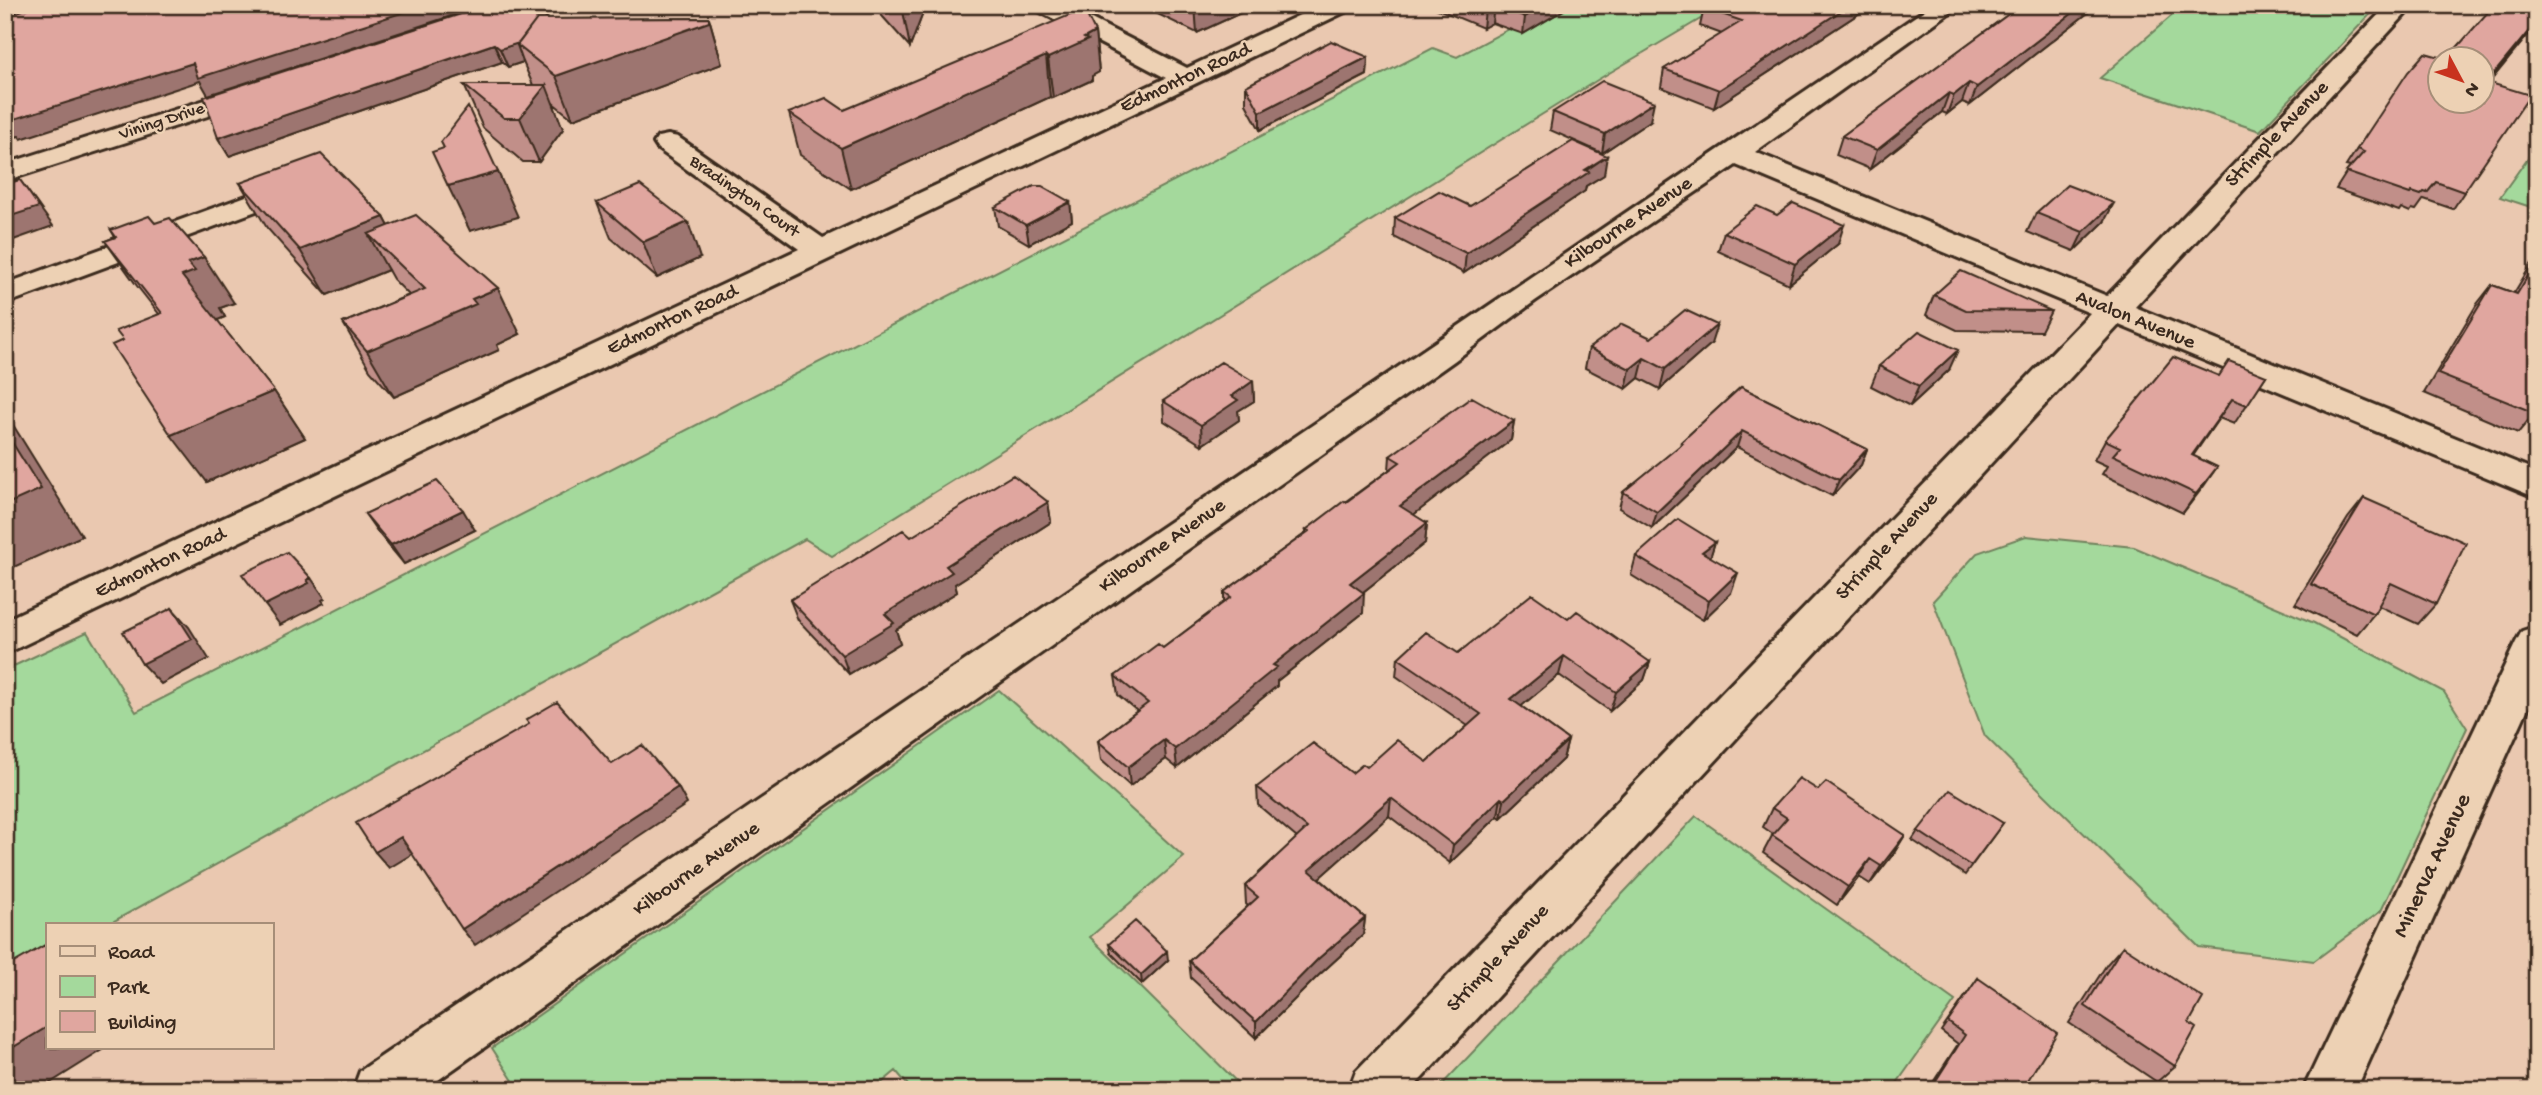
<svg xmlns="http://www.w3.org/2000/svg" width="2542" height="1095" font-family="'Gochi Hand',sans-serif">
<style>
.green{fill:#a4d99c;stroke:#70825d;stroke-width:2}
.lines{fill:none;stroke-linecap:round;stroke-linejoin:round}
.street-casing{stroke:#3b2a1e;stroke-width:6}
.street{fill:#edd1b4;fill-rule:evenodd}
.wall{fill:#c18f89;stroke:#3b2a1e;stroke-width:2}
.shaded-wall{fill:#9d746f;stroke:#3b2a1e;stroke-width:2}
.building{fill:#e0a69f;stroke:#3b2a1e;stroke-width:2;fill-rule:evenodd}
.labels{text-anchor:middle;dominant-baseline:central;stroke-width:5;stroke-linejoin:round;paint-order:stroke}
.far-street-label{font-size:18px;fill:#3b2a1e;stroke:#edd1b4}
.street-label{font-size:21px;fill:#3b2a1e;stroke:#edd1b4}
.near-street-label{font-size:24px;fill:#3b2a1e;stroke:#edd1b4}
</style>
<rect width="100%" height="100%" fill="#eac8b0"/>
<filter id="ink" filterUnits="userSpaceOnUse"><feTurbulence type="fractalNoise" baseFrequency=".0143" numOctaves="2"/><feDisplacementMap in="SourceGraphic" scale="14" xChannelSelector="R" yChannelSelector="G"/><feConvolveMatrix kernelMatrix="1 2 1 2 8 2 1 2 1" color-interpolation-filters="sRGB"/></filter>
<g filter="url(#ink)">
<!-- green -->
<path class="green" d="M1554 5H1724L1599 79 832 556 805 539 107 925H47V959L5 984V670L87 632 136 712 1433 48 1457 57Z
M2184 5H2379L2260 131 2100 78Z
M2537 145V209L2500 197Z
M2026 536 2134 547 2314 623 2444 692 2467 728 2381 911 2314 961 2199 947 1985 736 1933 601 1977 553Z
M999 690 1184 857 1090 937 1245 1090H912L896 1071 873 1090H519L492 1048Z
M1696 816 1955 1001 1892 1090H1437Z"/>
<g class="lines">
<defs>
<path id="street" d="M1033 5H1064L1187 68 1321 5H1353L1349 10 5 654V620L799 249 658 149 654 143 658 137 668 135 678 137 823 238 1166 78 1037 10Z
M1932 5H1960L1755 152 2107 296 2388 5H2414L2135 307 2537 471V498L2119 325 1411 1090H1349L1356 1071 2090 313 1736 165 1535 301 1454 361 424 1090H353L360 1071Z
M258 83 267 85 271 91 267 97 5 181V164Z
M249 195 259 198 264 204 259 210 5 304V284Z
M2537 626V688L2356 1090H2303L2516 642 2522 631Z"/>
</defs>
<!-- street casing -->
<use href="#street" class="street-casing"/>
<!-- street -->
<use href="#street" class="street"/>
</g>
<!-- wall -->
<path class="wall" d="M874 5H926L910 47 874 7Z
M1139 5H1258L1197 33Z
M1436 5H1572L1523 34 1492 23 1483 28 1435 8Z
M1709 5H1872L1714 108 1661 87 1664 69 1722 34 1700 26 1704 8Z
M2021 5H2098L1970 105 1962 102 1947 114 1942 112 1870 169 1836 155 1842 136Z
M2490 5H2537V37L2528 35 2489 83 2464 192 2453 209 2424 199 2416 210 2412 209 2410 212 2401 208 2399 211 2336 189 2350 167 2346 166 2357 149 2447 59 2490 11 2487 10Z
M709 18 722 64 573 119 553 103 563 129 539 162H523L483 128 464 85H533L523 62 508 67 502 62 229 156 218 138 549 19Z
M1095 32 1099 72 1092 76V80L1053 98 1050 97 851 189 800 155 789 113 844 110Z
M1368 57 1367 75 1260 130 1246 104V86Z
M1553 112 1650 121 1602 153 1550 130Z
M1604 175 1586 186 1585 191 1464 273 1394 237 1395 218 1470 206Z
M240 183 384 217 388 225 520 334 497 345 499 350 394 397 370 370 343 323 409 295 393 279 388 270 327 295 267 228Z
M1070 202 1072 221 1029 244 998 226 995 207Z
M597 203 700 258 657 278 611 238Z
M2036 213 2104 222 2074 251 2027 232Z
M111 230 234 303 220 308 225 317 217 320 274 391 305 438 207 482 123 340 159 314 137 286 105 241 115 237Z
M1724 232 1838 244 1789 284 1718 251Z
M2537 255V410L2518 433 2424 393 2477 304 2492 285 2514 293Z
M1934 295 2051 311 2041 331 1957 330 1926 315Z
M1651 338 1711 344 1660 389 1639 378 1626 389 1585 368 1589 348Z
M1879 366 1949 370 1910 406 1871 386Z
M2219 376H2266L2234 424 2219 418 2193 456 2217 467 2183 513 2102 474 2107 466 2094 460 2105 440Z
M1253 381 1254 401 1238 411 1239 420 1202 445 1164 421 1163 401Z
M1741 387 1867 449 1861 465 1832 496 1737 447 1652 528 1619 508 1623 492 1680 446 1681 442Z
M1514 421 1511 440 1413 515 1427 523 1425 543 1363 592V613L1277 681V686L1177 768 1166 759 1130 786 1101 760 1098 741 1137 711 1118 695 1115 676 1163 648 1224 602V592L1306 533V530L1389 470 1390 456Z
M407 495 475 530 404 564 379 534 365 514Z
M2364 498 2436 604 2418 624 2379 606 2374 614 2357 634 2295 604 2348 518Z
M1048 502 1051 522 955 584 957 592 896 630 900 643 849 674 798 620 790 600 911 537Z
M1715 542 1710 557 1731 593 1703 620 1631 575 1636 556Z
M1568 619 1650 662 1644 680 1610 711 1559 675 1521 706 1568 740 1563 759 1501 818 1498 816 1450 863 1389 816 1319 878 1365 918 1363 935 1318 976 1256 1038 1191 978 1189 961 1248 906 1246 904 1245 886 1297 838 1258 805 1257 787 1352 773 1367 767 1427 762 1468 726 1396 676 1398 658 1458 653Z
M1818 790 1905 835 1894 853 1870 884 1859 877 1837 905 1763 853 1773 834 1763 827 1772 808Z
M2003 823 1965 875 1912 840 1918 831Z
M1109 944 1168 960 1142 984 1111 953Z
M2123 946 2189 1023 2175 1066 2157 1082 2069 1023 2107 964Z
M1978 978 2022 1090H1928L1958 1044 1941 1031Z"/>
<!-- shaded-wall -->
<path class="shaded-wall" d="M5 5H35L5 16Z
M426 5H485L208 95 200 81 21 139 19 136 5 140V119L193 63Z
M902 5H926L910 47 902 6Z
M1195 5H1258L1197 33Z
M1494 5 1492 23 1483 28 1485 10Z
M1545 5H1572L1523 34 1525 17Z
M1850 5H1872L1714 108 1719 90Z
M2083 5H2098L1970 105 1977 87Z
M709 18 722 64 573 119 556 76Z
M2537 21 2528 35 2482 90 2487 82Z
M562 28 517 45 523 62 508 67 500 49Z
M1095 32 1099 72 1092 76V80L1053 98 1048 58Z
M494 44 502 62 229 156 218 138Z
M1046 56 1050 97 851 189 841 148Z
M1368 57 1367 75 1260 130V112Z
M1969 83 1962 102 1947 114 1954 95Z
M546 85 563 129 539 162 520 118Z
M1949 93 1942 112 1870 169 1877 150Z
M1654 102 1650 121 1602 153 1605 134Z
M1607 156 1604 175 1586 186 1585 191 1464 273 1466 253Z
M498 172 518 217 470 231 448 186Z
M20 180 53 226 5 243V218Z
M1070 202 1072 221 1029 244 1026 225Z
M2114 203 2104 222 2074 251 2083 232Z
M384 217 408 262 368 234 388 270 327 295 300 250Z
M688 222 700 258 657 278 643 242Z
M1844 225 1838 244 1789 284 1795 264Z
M204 257 234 303 220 308 225 317 213 322 182 276 188 263Z
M498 288 520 334 497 345 499 350 394 397 367 351 472 299Z
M1717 325 1711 344 1660 389 1665 369Z
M1958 350 1949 370 1910 406 1919 386Z
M1644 358 1639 378 1626 389 1630 369Z
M1253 381 1254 401 1238 411 1239 420 1202 445 1201 425 1232 396Z
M274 391 305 438 207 482 171 435Z
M2232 399 2219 418 2179 475 2192 455Z
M5 412 82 536 5 571Z
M1514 421 1511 440 1399 526 1400 506Z
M1742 431 1737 447 1652 528 1657 512Z
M1867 449 1861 465 1832 496 1839 480Z
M2217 467 2204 486 2183 513 2196 494Z
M1048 502 1051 522 955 584 957 592 896 630 900 643 849 674 842 655 885 614 946 566Z
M463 510 475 530 404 564 391 545Z
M1427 523 1425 543 1349 603 1350 583Z
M1715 542 1709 561 1702 552Z
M1738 573 1731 593 1703 620 1709 601Z
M311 578 325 598 322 600 324 603 280 625 265 605Z
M1364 593 1363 613 1277 681V686L1177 768 1175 749 1273 665Z
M172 608 189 627 209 659 161 684 142 664Z
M1564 656 1559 675 1507 718 1511 699Z
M1650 662 1644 680 1610 711 1616 692Z
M1164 740 1166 759 1130 786 1128 767Z
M1568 740 1563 759 1501 818 1504 800Z
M678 787 687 804 475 945 462 929Z
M1391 798 1389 816 1308 888 1309 870Z
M1501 798 1498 816 1450 863 1453 845Z
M1905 835 1894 853 1870 884 1881 866Z
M401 837 414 853 389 868 375 852Z
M1870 859 1859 877 1837 905 1848 887Z
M1365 918 1363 935 1318 976 1256 1038V1022L1318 959Z
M1167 951 1168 960 1142 984 1141 975Z
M47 1027V1048H106L39 1090H5V1052Z"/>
<!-- building -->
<path class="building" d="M38 5H426L198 78 193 63 8 121 7 118 5 119V16Z
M489 5H528L549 19H537L519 43 500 49 494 44 218 138 204 97Z
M1473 5H1494L1485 10Z
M1495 5H1545L1525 17Z
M1709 5H1850L1719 90 1664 69 1742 21 1704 8Z
M2021 5H2083L1977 87 1969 83 1954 95 1949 93 1877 150 1842 136Z
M2494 5H2537V21L2487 82 2530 95 2464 192 2436 182 2427 193 2424 192 2421 195 2412 192 2410 194 2346 172 2364 152 2357 149 2408 72 2425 53 2447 59ZM2440 60H2482V102H2440Z
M1084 9 1095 32 1084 38 1088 40 1048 58 1046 56 841 148 789 113 826 98 844 110Z
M709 18V22L556 76 517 45 537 19Z
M1331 41 1368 57 1260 112 1246 86Z
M1602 81 1654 102 1605 134 1553 112Z
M464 85H546L520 118H504Z
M468 107 498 172 448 186 432 152 444 148 441 142Z
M1573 141 1607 156 1585 170 1589 172 1466 253 1395 218 1439 191 1470 206Z
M321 154 384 217 300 250 240 183Z
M20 180 39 207 5 218V184Z
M640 185 688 222 643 242 597 203Z
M2067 185 2114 203 2083 232 2036 213Z
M1034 186H1042L1070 202 1026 225 995 207Z
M1793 203 1844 225 1795 264 1724 232 1757 206 1777 215Z
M416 215 498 288 472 299 476 304 367 351 343 323 425 289 368 234Z
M149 216 155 223 170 218 204 257 188 263 195 271 182 276 274 391 171 435 112 345 123 340 116 331 162 313 105 241 116 237 111 230Z
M2537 261V410L2535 413 2438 374 2492 285 2517 294Z
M1961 271 2051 311 1966 310 1934 295Z
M1685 310 1717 325 1665 369 1644 358 1630 369 1589 348 1622 324 1651 338Z
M1919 331 1958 350 1919 386 1879 366Z
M2173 357 2219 376 2229 361 2266 376 2247 405 2232 399 2192 455 2217 467 2196 494 2113 455 2120 447 2105 440Z
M1221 362 1253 381 1232 396 1238 400 1201 425 1163 401Z
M1741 387 1867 449 1839 480 1742 431 1657 512 1623 492 1683 443 1681 442Z
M1472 397 1514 421 1400 506 1427 523 1350 583 1364 593 1273 665 1277 667 1175 749 1164 740 1128 767 1098 741 1148 703 1115 676 1158 644 1163 648 1231 597 1224 592 1309 531 1306 530 1344 501 1346 502 1400 462 1390 456Z
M5 431 41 489 5 505Z
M1013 475 1048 502 946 566 952 572 885 614 894 623 842 655 790 600 903 530 911 537Z
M437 481 463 510 391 545 365 514 406 494 407 495Z
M2364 498 2466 543 2436 604 2391 583 2374 614 2311 584Z
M1678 519 1715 542 1702 552 1738 573 1709 601 1636 556Z
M287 552 311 578 307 580 309 583 265 605 242 574Z
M1532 594 1568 619 1577 611 1650 662 1616 692 1564 656 1511 699 1568 740 1504 800 1501 798 1453 845 1391 798 1309 870 1365 918 1318 959 1256 1022 1189 961 1258 897 1245 886 1307 828 1257 787 1313 743 1352 773 1363 764 1367 767 1397 740 1427 762 1481 714 1398 658 1426 632 1458 653Z
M172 608 192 639 142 664 123 632Z
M557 702 612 764 642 745 678 787 462 929 401 837 375 852 356 823 529 724 526 720Z
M1799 778 1818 790 1826 782 1905 835 1881 866 1870 859 1848 887 1772 835 1787 818 1772 808Z
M1950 790 2003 823 1971 866 1918 831Z
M1135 921 1167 951 1141 975 1109 944Z
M45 945 47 951V1027L5 1052V968Z
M2123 946 2203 998 2189 1023 2196 1028 2175 1066 2085 1006Z
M1978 978 2057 1033 2022 1090H1930L1965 1035 1948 1022Z"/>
</g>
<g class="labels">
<!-- far-street labels -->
<g class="far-street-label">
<text transform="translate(162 122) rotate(-18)">Vining Drive</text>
<text transform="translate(744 197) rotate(35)">Bradington Court</text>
</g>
<!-- street labels -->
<g class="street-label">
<text transform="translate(1186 79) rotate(-25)">Edmonton Road</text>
<text transform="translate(2278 135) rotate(-46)">Strimple Avenue</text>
<text transform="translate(1629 224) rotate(-34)">Kilbourne Avenue</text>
<text transform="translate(673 321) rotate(-25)">Edmonton Road</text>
<text transform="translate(2135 321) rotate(22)">Avalon Avenue</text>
<text transform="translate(1163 547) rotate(-35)">Kilbourne Avenue</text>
<text transform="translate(1888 547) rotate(-47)">Strimple Avenue</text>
<text transform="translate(161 564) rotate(-25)">Edmonton Road</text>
<text transform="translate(697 870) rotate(-35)">Kilbourne Avenue</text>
<text transform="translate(1499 959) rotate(-47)">Strimple Avenue</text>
</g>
<!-- near-street labels -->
<g class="near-street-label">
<text transform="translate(2433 866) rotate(-65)">Minerva Avenue</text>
</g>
</g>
<!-- margin -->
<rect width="2542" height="1095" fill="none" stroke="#edd1b4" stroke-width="28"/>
<rect x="14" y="14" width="2514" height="1067" fill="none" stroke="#3b2a1e" stroke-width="2.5" filter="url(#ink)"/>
<!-- legend -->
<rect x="46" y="923" width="228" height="126" fill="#edd1b4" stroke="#a68e78" stroke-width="2"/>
<rect x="60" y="946" width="35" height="10" fill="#edd1b4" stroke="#a68e78" stroke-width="2"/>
<text x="108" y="958" font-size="21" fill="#3b2a1e">Road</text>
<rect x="60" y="976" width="35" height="21" fill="#a4d99c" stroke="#a68e78" stroke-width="2"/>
<text x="108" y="993" font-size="21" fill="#3b2a1e">Park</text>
<rect x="60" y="1011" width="35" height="21" fill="#e0a69f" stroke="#a68e78" stroke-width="2"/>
<text x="108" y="1028" font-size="21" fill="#3b2a1e">Building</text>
<!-- north arrow -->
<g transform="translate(2461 80) rotate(131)"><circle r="33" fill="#edd1b4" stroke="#a68e78" stroke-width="2"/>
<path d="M0-5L12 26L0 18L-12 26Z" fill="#c8321e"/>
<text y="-10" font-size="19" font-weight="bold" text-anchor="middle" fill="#3b2a1e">N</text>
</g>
</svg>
